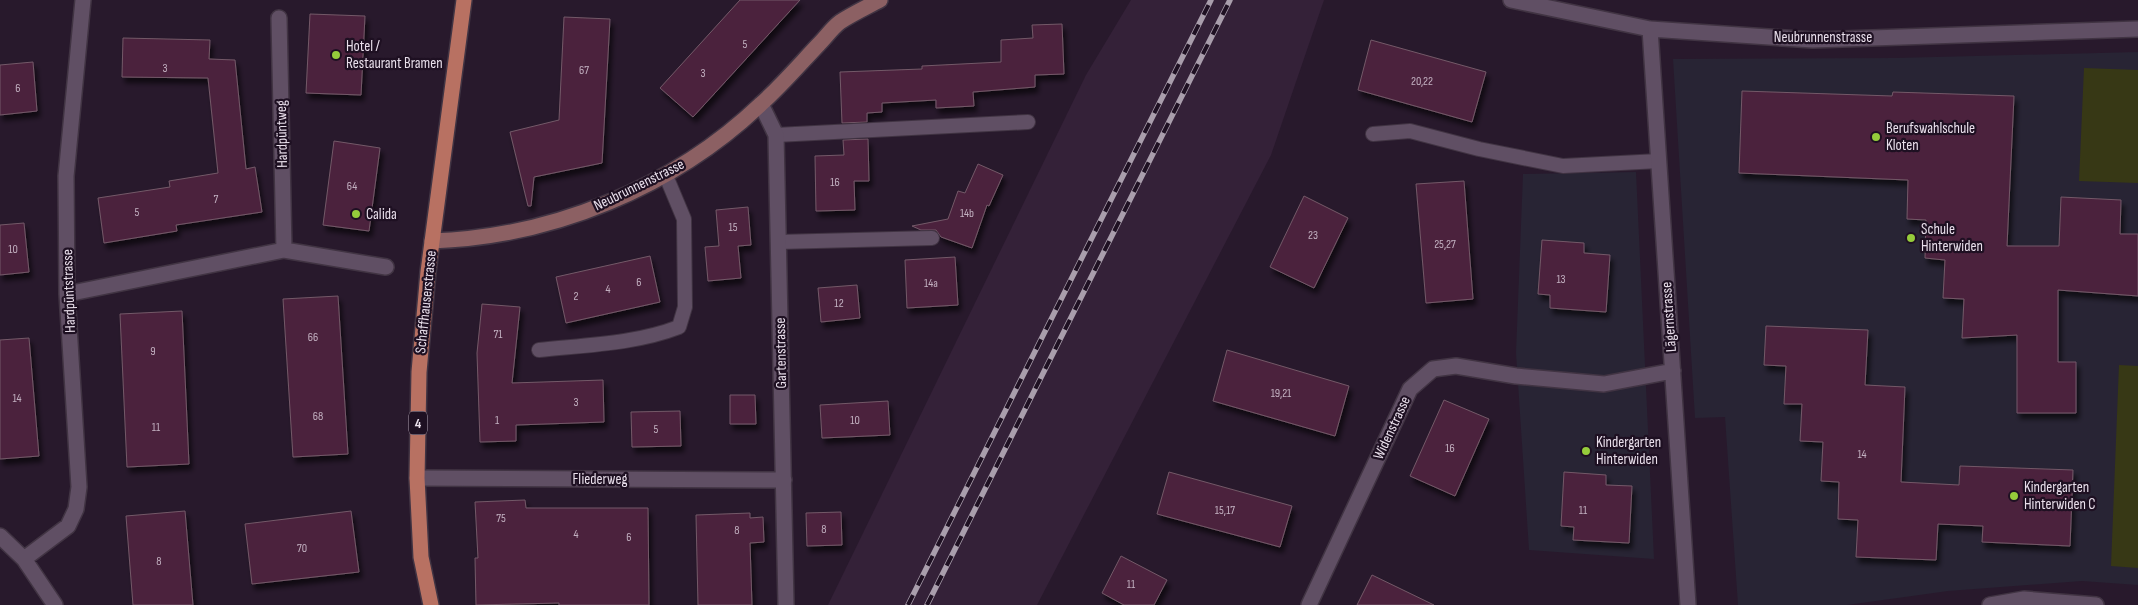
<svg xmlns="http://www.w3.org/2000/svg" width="2138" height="605" font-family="'Sofia Sans Condensed',sans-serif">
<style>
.built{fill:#342138}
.education{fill:#282434}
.green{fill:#373815}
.building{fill:#4c223d;stroke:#735968;filter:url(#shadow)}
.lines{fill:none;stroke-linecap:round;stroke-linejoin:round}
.lane-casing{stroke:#413443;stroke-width:16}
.street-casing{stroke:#413443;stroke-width:18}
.secondary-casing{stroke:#413443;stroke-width:18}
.primary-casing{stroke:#413443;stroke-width:18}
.lane{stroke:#604f64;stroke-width:14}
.street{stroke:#604f64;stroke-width:15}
.secondary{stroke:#8c6063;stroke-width:15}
.primary{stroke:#b87162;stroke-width:15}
.rail-casing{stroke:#a99eac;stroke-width:5.5}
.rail{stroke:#1e1022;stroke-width:4;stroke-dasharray:11;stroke-linecap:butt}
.poi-dot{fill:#95cc3b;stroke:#1e1022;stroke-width:2}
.labels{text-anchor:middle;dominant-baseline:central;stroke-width:4.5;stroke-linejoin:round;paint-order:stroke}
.number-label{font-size:12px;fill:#c2b0c0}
.shield{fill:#1e1022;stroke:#aca1af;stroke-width:1}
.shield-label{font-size:14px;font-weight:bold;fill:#e9dfeb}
.street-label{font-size:15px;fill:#e9dfeb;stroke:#1e1022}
.poi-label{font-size:15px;fill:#e9dfeb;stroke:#1e1022;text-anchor:start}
</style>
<defs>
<filter id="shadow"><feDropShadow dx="3" dy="5.5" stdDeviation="2.5" flood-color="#0009"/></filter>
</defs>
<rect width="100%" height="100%" fill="#28192c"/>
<!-- built -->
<path class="built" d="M1131 0H1324L1271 155 1037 605H828L1086 75Z"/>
<!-- education -->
<path class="education" d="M2138 52V585L2082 581 1948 591 1847 605H1738L1725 417 1695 418 1673 59 1896 58Z
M1636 172 1654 559 1529 550 1516 353 1523 174Z"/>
<!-- green -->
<path class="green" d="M2084 68 2138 70V183L2079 181Z
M2119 365 2138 366V568L2111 566Z"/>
<!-- building -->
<path class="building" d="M740 0H800L693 117 660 88Z
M310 14 365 16 361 95 306 93Z
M564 17 610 19 602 163 534 177 531 206H528L510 132 559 120Z
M1062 24 1064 74 1035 75V87L973 92 974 106 936 108V100L882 103V112L867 113V122L842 123 840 72 922 69V66L1001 62V40L1033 38 1032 25Z
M123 38 210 40 209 59 235 60 246 169 255 167 262 212 176 225 177 231 104 243 98 198 170 187 169 181 218 173 208 78 122 77Z
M1371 40 1486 72 1472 122 1358 90Z
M33 62 37 111 0 115V65Z
M1742 91 1892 96 1893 92 2014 96 2007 246H2059L2061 197 2121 200 2120 234H2138V296L2058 290V362H2076V413H2017V335L1962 338 1964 299 1943 298 1945 260 1925 258 1926 220 1907 219 1908 180 1739 173Z
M868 139 869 181H854L855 210 816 211 815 156 844 155 843 140Z
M334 141 380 148 369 231 323 225Z
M978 164 1003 175 989 206 987 205 972 248 941 237 936 230H921L912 226 948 219 958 191 965 193Z
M1464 181 1473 299 1426 303 1416 184Z
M1304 196 1348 218 1314 288 1270 267Z
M748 207 751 245 738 246 741 278 708 281 705 247 719 246 716 210Z
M24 223 29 272 0 275V225Z
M1542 240 1584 243V253L1610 255 1606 312 1550 308V295L1538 294Z
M650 256 660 302 566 323 556 277Z
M955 257 958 305 907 308 905 260Z
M857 285 860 318 821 322 818 288Z
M338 296 348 454 293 457 283 299Z
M482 304 520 307 512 383 603 380 604 422 516 425V441L480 442 477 353Z
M182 311 189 464 127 467 120 314Z
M1766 326 1868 330 1865 385 1905 387 1901 482 1959 485 1960 466 2073 470 2070 546 1982 542 1983 526 1938 524 1936 560 1856 557 1858 520 1838 519 1839 482 1821 481 1823 442 1800 441 1802 404H1784L1786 366 1764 365Z
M29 338 39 456 0 459V340Z
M1227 350 1349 386 1335 436 1213 401Z
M730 395H755L756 424H730Z
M1444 400 1489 419 1455 496 1410 476Z
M888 401 890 435 822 438 820 405Z
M680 411 681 446 632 447 631 412Z
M1169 472 1292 506 1280 547 1157 514Z
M1564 472 1606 475V485L1632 486 1629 543 1573 540 1574 527 1561 526Z
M525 500 526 508H648L649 605H559V603L476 605 475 558H478L475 502Z
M185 511 193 605H133L126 516Z
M351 511 359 572 252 584 245 524Z
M841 512 842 545 807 546 806 513Z
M750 513V518L763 517 764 542 750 543 752 605H698L696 515Z
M1121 556 1167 580 1154 605H1124L1102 593Z
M1372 575 1434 605H1357Z"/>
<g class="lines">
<defs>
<path id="lane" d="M1373 134 1410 131 1479 149 1563 166 1659 161
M776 135 1028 122
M778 242 932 238
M539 350C586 345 635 344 679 327L685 307 684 219 666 176"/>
<path id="street" d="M1511 0 1650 29 1813 40 2138 29
M279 18 284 250
M1650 29 1688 605
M761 104 776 135 786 605
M67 294 284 250 386 267
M417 478 784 480
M0 536 24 559 55 605
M24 559 68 526 76 509 79 487 67 294 66 176 83 0
M1309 605 1410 389 1433 369 1456 366 1516 376 1604 384 1673 371
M1990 605 2024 599 2096 605"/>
<path id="secondary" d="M432 241C553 237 674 187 761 104 782 85 800 64 819 44 826 37 832 28 840 22 852 14 867 7 880 0"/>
<path id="primary" d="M431 605 421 557 417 478 419 372 428 272 464 0"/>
</defs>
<!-- lane casing -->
<use href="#lane" class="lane-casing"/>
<!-- street casing -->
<use href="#street" class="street-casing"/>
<!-- secondary casing -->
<use href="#secondary" class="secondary-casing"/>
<!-- primary casing -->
<use href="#primary" class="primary-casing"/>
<!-- lane -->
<use href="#lane" class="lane"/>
<!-- street -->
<use href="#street" class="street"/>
<!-- secondary -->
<use href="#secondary" class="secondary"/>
<!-- primary -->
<use href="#primary" class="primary"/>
<defs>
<path id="rail" d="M908 605 1211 0
M927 605 1230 0"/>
</defs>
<!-- rail casing -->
<use href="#rail" class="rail-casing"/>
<!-- rail -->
<use href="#rail" class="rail"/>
</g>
<!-- markers -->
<g class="poi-dot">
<circle cx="336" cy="55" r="5"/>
<circle cx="1876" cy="137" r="5"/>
<circle cx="356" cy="214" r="5"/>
<circle cx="1911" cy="238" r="5"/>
<circle cx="1586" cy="451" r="5"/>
<circle cx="2014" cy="496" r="5"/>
</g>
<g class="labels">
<!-- number labels -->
<g class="number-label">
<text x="745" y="44">5</text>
<text x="165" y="68">3</text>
<text x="584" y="70">67</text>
<text x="703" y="73">3</text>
<text x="1422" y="81">20,22</text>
<text x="18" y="88">6</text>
<text x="835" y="182">16</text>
<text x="352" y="186">64</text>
<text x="216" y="199">7</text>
<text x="137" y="212">5</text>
<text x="967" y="213">14b</text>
<text x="733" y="227">15</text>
<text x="1313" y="235">23</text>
<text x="1445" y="244">25,27</text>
<text x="13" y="249">10</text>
<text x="1561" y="279">13</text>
<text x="639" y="282">6</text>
<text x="931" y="283">14a</text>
<text x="608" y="289">4</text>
<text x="576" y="296">2</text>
<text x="839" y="303">12</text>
<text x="498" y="334">71</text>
<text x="313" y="337">66</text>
<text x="153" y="351">9</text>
<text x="1281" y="393">19,21</text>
<text x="17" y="398">14</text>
<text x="576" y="402">3</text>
<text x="318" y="416">68</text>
<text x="497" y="420">1</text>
<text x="855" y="420">10</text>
<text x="156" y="427">11</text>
<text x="656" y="429">5</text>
<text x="1450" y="448">16</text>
<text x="1862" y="454">14</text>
<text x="1225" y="510">15,17</text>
<text x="1583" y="510">11</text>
<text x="501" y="518">75</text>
<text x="824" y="529">8</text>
<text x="737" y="530">8</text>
<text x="576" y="534">4</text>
<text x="629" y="537">6</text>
<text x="302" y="548">70</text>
<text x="159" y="561">8</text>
<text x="1131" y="584">11</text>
</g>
<!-- shield labels -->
<rect class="shield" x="409" y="411.5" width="18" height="23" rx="4"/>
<g class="shield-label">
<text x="418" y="423">4</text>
</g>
<!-- street labels -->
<g class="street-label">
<text x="1823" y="37">Neubrunnenstrasse</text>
<text transform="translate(282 134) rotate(-91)">Hardpüntweg</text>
<text transform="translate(639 185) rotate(-26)">Neubrunnenstrasse</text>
<text transform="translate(69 291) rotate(-92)">Hardpüntstrasse</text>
<text transform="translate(426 302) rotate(-84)">Schaffhauserstrasse</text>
<text transform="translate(1669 317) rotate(-94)">Lägernstrasse</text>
<text transform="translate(781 353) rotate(-91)">Gartenstrasse</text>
<text transform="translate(1392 428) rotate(-65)">Widenstrasse</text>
<text x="600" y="479">Fliederweg</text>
</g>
<!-- poi labels -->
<g class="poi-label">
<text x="346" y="46">Hotel /<tspan x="346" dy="17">Restaurant Bramen</tspan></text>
<text x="1886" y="128">Berufswahlschule<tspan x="1886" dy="17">Kloten</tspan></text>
<text x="366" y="214">Calida</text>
<text x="1921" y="229">Schule<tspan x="1921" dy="17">Hinterwiden</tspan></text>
<text x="1596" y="442">Kindergarten<tspan x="1596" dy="17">Hinterwiden</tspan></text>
<text x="2024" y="487">Kindergarten<tspan x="2024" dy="17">Hinterwiden C</tspan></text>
</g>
</g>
</svg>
